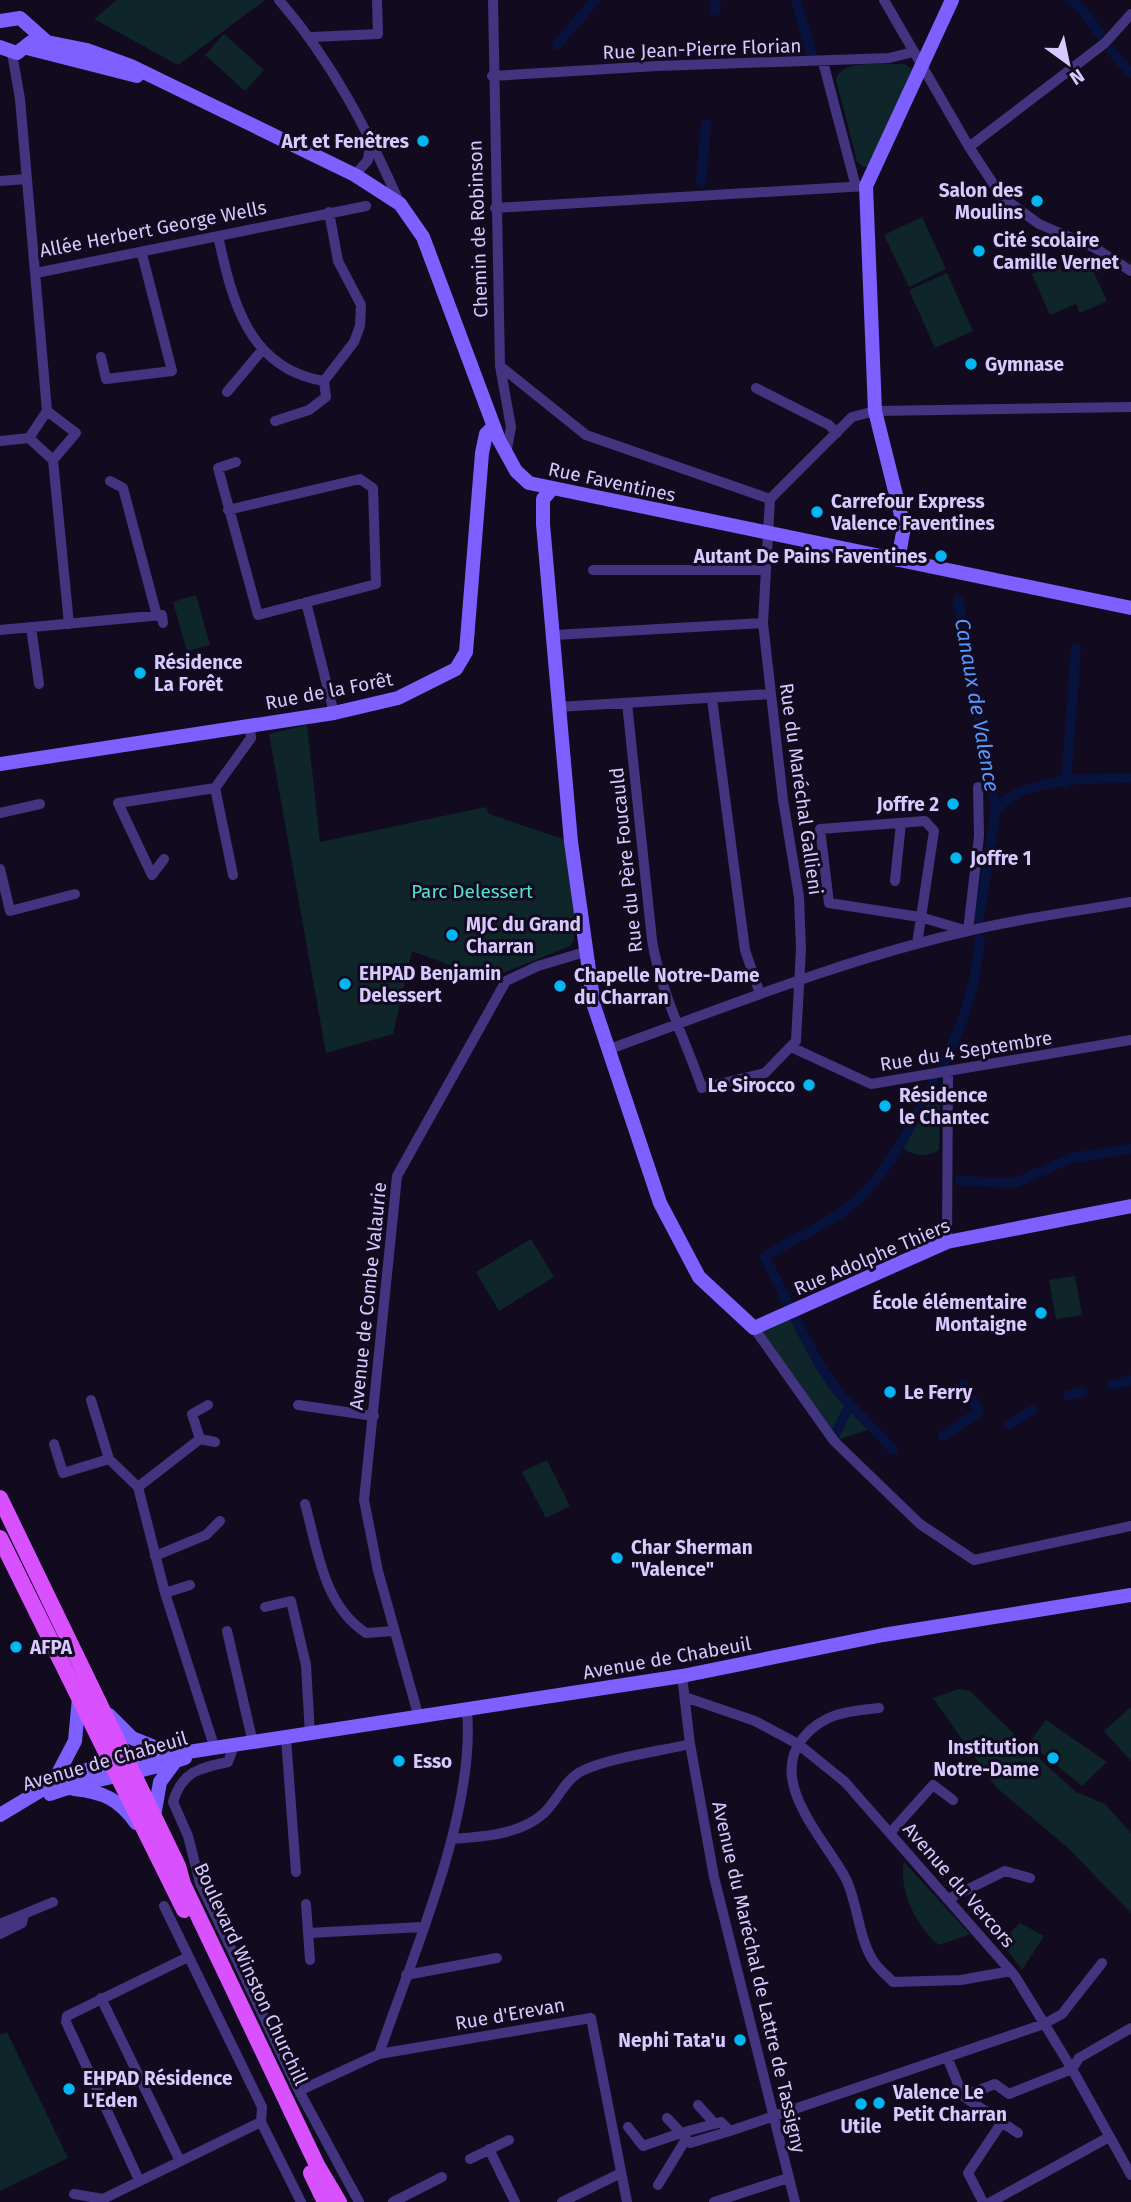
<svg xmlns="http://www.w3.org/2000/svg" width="1131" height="2202" font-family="'Fira Sans',sans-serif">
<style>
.green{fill:#0e2629}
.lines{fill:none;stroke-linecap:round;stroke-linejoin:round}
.canal{stroke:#07123d;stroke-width:10}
.street{stroke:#433480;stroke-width:10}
.secondary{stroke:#7d60ff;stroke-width:14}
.primary{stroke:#d950ff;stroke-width:16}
.poi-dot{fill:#00b7f4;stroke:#120b1f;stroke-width:2.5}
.labels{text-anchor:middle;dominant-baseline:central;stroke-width:6;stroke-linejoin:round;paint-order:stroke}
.street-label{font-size:19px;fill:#d8c9ff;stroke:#120b1f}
.poi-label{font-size:19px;font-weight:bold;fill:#d8c9ff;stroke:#120b1f;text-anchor:start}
.park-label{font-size:19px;fill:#51e3d5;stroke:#120b1f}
.water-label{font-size:21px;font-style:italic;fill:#5798ff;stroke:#120b1f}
</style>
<rect width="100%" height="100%" fill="#120b1f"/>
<!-- green -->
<path class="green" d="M117 0H265L178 65 94 19Z
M224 34 264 70 245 91 205 55Z
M904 64 912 69 868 167H863L857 161 836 80C841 58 886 65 904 64Z
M922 217 946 269 909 287 884 235Z
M1088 260 1107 301 1080 313 1076 304 1050 315 1032 274 1058 262 1062 272Z
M947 273 973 331 935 348 909 290Z
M196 595 210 645 187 651 173 602Z
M307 725 320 842 486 807 489 814 566 840 576 923 573 926 574 940 570 946 498 975 495 982 412 951 393 1034 326 1053 269 734Z
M933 1088 940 1091 939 1150C925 1158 914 1156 901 1147Z
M531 1239 554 1277 499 1311 476 1272Z
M1075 1276 1082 1315 1056 1319 1049 1280Z
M794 1317 819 1363 850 1405 874 1428 834 1441 754 1328Z
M547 1460 570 1506 546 1518 522 1472Z
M959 1689 970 1691 1046 1765 1076 1792 1105 1804 1131 1833V1913L1068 1848 996 1787 933 1698Z
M1131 1707V1761L1104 1731Z
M1046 1720 1107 1762 1082 1786 1029 1743Z
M904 1862 970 1934 939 1945C917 1928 898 1889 904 1862Z
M1020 1923 1044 1936 1022 1970 1001 1942Z
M7 2032 68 2158 0 2191V2035Z"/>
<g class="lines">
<!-- canal -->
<path class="canal" d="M796 0 812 55
M1071 0 1084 11 1101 36
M715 11 716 0
M557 45 595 0
M1111 51 1131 73
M701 182 706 124
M958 600 996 809
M1066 783 1076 648
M979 919 996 809C1026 777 1090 778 1131 778
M942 1065C964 1025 976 985 980 939
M960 1181 1015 1183 1072 1158 1131 1149
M789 1306 765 1257C792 1238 823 1228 849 1207 888 1176 911 1125 934 1082
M794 1317C810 1347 826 1382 851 1406 865 1420 879 1434 893 1450
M1112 1385 1131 1380
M1068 1395 1082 1392
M1009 1424 1033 1410
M834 1436 850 1405
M943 1436 977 1413 978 1408 963 1385"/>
<!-- street -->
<path class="street" d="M279 0C332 61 368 131 400 204
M493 0 500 366 511 427 506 454
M884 0 969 147 1002 197 1039 224 1095 248 1131 271
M312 37 378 34 377 0
M12 53 20 99 47 411
M823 62 856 187
M492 76 657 66 889 58 913 52
M969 147 1105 43 1131 14
M355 175 368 160 370 143
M0 181 26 179
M495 208 866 186
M218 236C232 300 248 369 324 381L354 342 360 326 361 305 338 261 329 212
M36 273 366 206
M101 357 106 379 172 371 142 254
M500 366 586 435 770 499
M756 388 829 425 837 433
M227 392 263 349
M47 411 76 433 53 460 29 438Z
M275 421 309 410 326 397 324 381
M0 441 29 438
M53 460 69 624
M110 481 123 488 157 616
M228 510 360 479 373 488 376 584 258 615 218 468 236 462
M593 570H766
M306 602 334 713
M31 627 39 684
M0 630 162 615 163 623
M555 635 763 623
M712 699 745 950 760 994
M627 703 652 940C660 991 685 1039 702 1088L765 1073 796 1041 801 949 799 897 783 800 763 623 770 499 852 417 875 411 1131 407
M558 707 770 694
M215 788 233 875
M215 788 251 738 250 726
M0 813 40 804
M164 859 152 875 118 803 215 788
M0 869 10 911 75 894
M895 881 901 823
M917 944 934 831 925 821 820 829 829 903 920 917 968 931 979 836 978 787
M791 1047 871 1084 1131 1040
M607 1050C726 1007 844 959 968 931 1021 918 1077 911 1131 902
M947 1242 948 1073
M754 1328 834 1441 920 1524 974 1560 1131 1526
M91 1400 109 1459 138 1487 165 1593 215 1749
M298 1405 374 1416
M200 1439 215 1442
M54 1444 63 1473 109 1459
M138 1487 200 1439 192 1414 208 1405
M305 1504C318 1550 323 1605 366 1633L394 1631
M155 1556 206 1535 220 1521
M165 1593 190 1585
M265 1607 291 1601 306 1665 310 1735
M227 1631 253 1743
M682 1676 690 1744 714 1877 795 2202
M685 1697 755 1721 798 1744 845 1782 1015 1976 1072 2069 1131 2175
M879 1708C849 1711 823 1713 803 1738 766 1783 828 1842 847 1881 858 1906 859 1940 874 1962 879 1969 887 1976 893 1982L961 1980 1011 1971
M419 1718 378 1571 364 1500 397 1176 506 981 538 966 585 952
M286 1738 296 1872
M234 1746 228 1762C200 1768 182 1771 173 1802L188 1836 200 1883 299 2091 359 2202
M890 1833 933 1785 953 1800
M452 1839C482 1837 520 1835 544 1813 558 1800 565 1778 584 1770 609 1758 661 1751 690 1744
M948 1899 1005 1871 1030 1878
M306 1904 310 1960
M164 1906 262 2107 261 2122 301 2202
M0 1924 53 1902
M308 1933 422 1927
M0 1934 22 1923 24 1915
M406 1975 497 1958
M101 1998 180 2161
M379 2054C412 1956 476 1813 467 1711
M947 2057 963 2096 1018 2133
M299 2091 379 2054 591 2018 627 2202
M963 2096 995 2084 1009 2094 1072 2069 1079 2058 1131 2028
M698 2105 715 2124
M628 2127 643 2146 681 2133 667 2118
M730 2131 690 2143 681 2133 721 2122 730 2131 1044 2024 1062 2014 1102 1963
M489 2149 515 2202
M470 2159 509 2140
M139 2180 66 2022 67 2016 188 1957
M658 2185 686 2139
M74 2194 103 2199 261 2122
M393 2202 442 2177
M562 2202 621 2173
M714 2202 788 2178
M983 2202 968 2173 1002 2122
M991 2202 1109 2137"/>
<!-- secondary -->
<path class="secondary" d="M0 21 20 18 47 42 87 50 131 66 355 175 400 204 423 237 499 440 516 471 529 483 1131 608
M0 47 17 53 31 42
M27 48 137 76
M551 490 543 499V524L571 842 594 1006 660 1203 699 1277 754 1328 947 1242 1131 1206
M898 560 904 527 875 411 866 186 952 0
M0 764 334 713 398 698 456 669 466 652 482 453 486 434 493 427
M109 1715 132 1738 167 1752
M53 1783 75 1741 79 1698
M74 1789C103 1792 119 1799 136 1823
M50 1794C94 1777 141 1774 185 1758
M0 1815 53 1783 97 1766 682 1676 883 1635 1131 1595
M154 1816 160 1782 174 1763"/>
<!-- primary -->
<path class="primary" d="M0 1498 178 1866 183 1884 317 2165 339 2202
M0 1538 184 1910
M311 2173 325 2202"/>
</g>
<!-- markers -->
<g class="poi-dot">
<circle cx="423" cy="141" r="7"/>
<circle cx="1037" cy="201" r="7"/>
<circle cx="979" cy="251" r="7"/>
<circle cx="971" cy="364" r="7"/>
<circle cx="817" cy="512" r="7"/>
<circle cx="941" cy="556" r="7"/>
<circle cx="140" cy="673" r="7"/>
<circle cx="953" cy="804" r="7"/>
<circle cx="956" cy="858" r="7"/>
<circle cx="452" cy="935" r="7"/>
<circle cx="345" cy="984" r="7"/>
<circle cx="560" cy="986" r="7"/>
<circle cx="809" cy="1085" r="7"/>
<circle cx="885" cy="1106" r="7"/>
<circle cx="1041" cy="1313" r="7"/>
<circle cx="890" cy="1392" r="7"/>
<circle cx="617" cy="1558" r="7"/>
<circle cx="16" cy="1647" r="7"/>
<circle cx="1053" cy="1758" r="7"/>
<circle cx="399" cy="1761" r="7"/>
<circle cx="740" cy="2040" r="7"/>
<circle cx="69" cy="2089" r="7"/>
<circle cx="879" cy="2103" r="7"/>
<circle cx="861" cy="2104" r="7"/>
</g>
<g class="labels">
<!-- street labels -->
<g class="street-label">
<text transform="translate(702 49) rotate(-2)">Rue Jean-Pierre Florian</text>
<text transform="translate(153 229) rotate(-11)">Allée Herbert George Wells</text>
<text transform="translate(478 229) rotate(-92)">Chemin de Robinson</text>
<text transform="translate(612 482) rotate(12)">Rue Faventines</text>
<text transform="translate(329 691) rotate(-11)">Rue de la Forêt</text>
<text transform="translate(801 789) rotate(82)">Rue du Maréchal Gallieni</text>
<text transform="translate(626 860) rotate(-96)">Rue du Père Foucauld</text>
<text transform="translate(966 1051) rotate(-9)">Rue du 4 Septembre</text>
<text transform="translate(872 1257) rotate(-23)">Rue Adolphe Thiers</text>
<text transform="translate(368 1296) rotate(-84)">Avenue de Combe Valaurie</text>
<text transform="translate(667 1658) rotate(-10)">Avenue de Chabeuil</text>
<text transform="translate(105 1761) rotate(-16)">Avenue de Chabeuil</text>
<text transform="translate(959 1885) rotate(49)">Avenue du Vercors</text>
<text transform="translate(251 1974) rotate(65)">Boulevard Winston Churchill</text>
<text transform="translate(759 1977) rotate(77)">Avenue du Maréchal de Lattre de Tassigny</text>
<text transform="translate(510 2014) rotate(-10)">Rue d'Erevan</text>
</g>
<!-- poi labels -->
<g class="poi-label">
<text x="409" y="141" text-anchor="end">Art et Fenêtres</text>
<text x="1023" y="190" text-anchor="end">Salon des<tspan x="1023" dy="22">Moulins</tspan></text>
<text x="993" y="240">Cité scolaire<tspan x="993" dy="22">Camille Vernet</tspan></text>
<text x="985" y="364">Gymnase</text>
<text x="831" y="501">Carrefour Express<tspan x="831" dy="22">Valence Faventines</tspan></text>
<text x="927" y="556" text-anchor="end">Autant De Pains Faventines</text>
<text x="154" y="662">Résidence<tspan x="154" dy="22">La Forêt</tspan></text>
<text x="939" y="804" text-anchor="end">Joffre 2</text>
<text x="970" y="858">Joffre 1</text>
<text x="466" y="924">MJC du Grand<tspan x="466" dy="22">Charran</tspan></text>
<text x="359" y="973">EHPAD Benjamin<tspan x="359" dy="22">Delessert</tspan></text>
<text x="574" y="975">Chapelle Notre-Dame<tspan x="574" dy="22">du Charran</tspan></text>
<text x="795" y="1085" text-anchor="end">Le Sirocco</text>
<text x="899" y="1095">Résidence<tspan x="899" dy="22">le Chantec</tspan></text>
<text x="1027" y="1302" text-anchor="end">École élémentaire<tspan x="1027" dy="22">Montaigne</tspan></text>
<text x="904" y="1392">Le Ferry</text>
<text x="631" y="1547">Char Sherman<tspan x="631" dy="22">"Valence"</tspan></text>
<text x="30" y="1647">AFPA</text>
<text x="1039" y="1747" text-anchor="end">Institution<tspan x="1039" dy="22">Notre-Dame</tspan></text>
<text x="413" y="1761">Esso</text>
<text x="726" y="2040" text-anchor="end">Nephi Tata'u</text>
<text x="83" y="2078">EHPAD Résidence<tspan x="83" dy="22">L'Eden</tspan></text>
<text x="893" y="2092">Valence Le<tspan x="893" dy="22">Petit Charran</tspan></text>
<text x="861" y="2126" text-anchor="middle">Utile</text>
</g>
<!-- park labels -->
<g class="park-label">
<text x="472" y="891">Parc Delessert</text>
</g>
<!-- water labels -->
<g class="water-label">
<text transform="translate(977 705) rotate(80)">Canaux de Valence</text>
</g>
</g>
<!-- north arrow -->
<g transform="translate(1068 63) rotate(147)" stroke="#120b1f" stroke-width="5" paint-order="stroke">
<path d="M0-5L12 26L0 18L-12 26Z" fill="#d8c9ff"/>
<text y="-10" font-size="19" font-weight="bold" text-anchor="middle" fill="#d8c9ff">N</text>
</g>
</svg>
